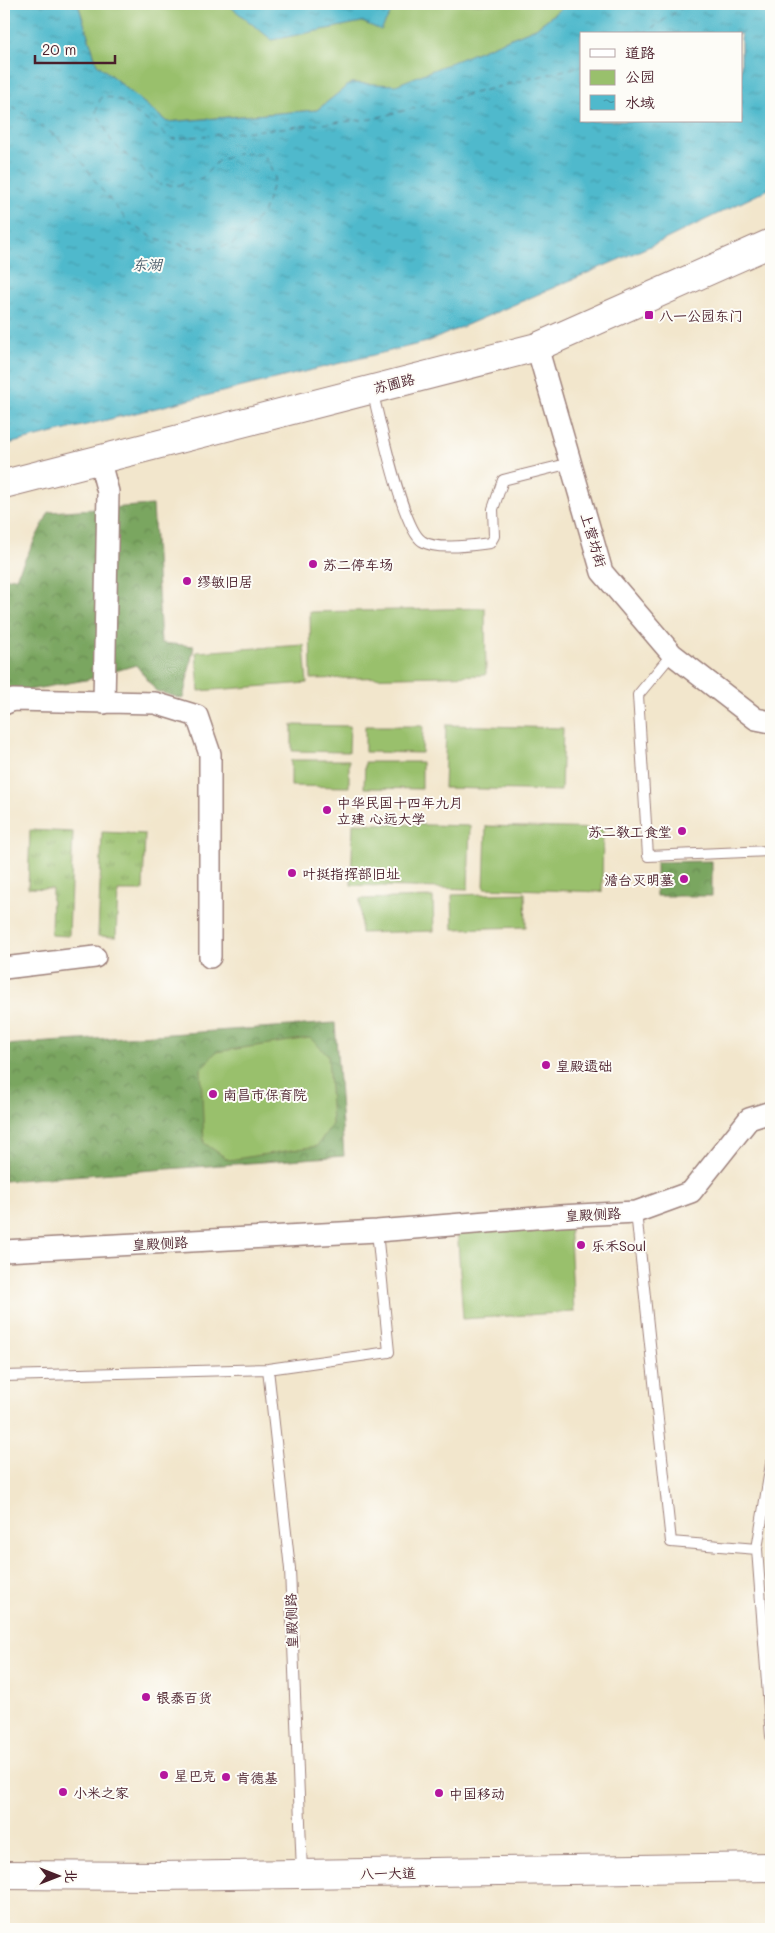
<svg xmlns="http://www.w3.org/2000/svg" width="775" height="1933" font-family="Mali,'LXGW WenKai TC',sans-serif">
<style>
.grass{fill:url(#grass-tufts);stroke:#72704c}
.forest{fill:url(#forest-crowns);stroke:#626246}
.green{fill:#99c06c;stroke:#72704c}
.water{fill:url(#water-ripples);stroke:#4c6c7c;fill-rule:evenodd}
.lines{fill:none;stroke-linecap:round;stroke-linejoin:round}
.ferry{stroke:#4c5d6b;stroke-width:1;stroke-dasharray:6 5;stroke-linecap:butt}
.lane-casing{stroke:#9e827c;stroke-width:12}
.street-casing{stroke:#9e827c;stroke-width:24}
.secondary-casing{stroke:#9e827c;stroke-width:30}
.highway-casing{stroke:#9e827c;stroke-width:30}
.lane{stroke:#fff;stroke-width:10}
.street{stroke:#fff;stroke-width:21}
.secondary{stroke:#fff;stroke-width:28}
.highway{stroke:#fff;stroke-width:28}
.poi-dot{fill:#b5179e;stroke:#fdfcf7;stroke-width:2}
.labels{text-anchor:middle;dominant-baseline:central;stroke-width:4;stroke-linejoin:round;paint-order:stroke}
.poi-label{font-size:14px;fill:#4a1f2b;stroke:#fdfcf7;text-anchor:start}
.street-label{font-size:14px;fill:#4a1f2b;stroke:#fdfcf7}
.water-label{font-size:15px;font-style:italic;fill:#4c5d6b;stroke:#fdfcf7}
</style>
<defs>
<pattern id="grass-tufts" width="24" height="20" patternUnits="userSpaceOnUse" patternTransform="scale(1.25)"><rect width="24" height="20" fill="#99c06c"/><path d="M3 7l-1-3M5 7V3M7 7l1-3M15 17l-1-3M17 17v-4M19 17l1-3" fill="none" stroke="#7f9b59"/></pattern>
<pattern id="forest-crowns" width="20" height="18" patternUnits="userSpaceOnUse" patternTransform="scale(1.25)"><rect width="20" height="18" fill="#7aa660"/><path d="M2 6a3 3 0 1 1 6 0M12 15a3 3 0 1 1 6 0" fill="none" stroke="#66874f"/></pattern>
<pattern id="water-ripples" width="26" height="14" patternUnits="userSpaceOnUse" patternTransform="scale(1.25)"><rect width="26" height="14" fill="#4fb9cc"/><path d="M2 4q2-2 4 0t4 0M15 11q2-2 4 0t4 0" fill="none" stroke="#4496a6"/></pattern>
</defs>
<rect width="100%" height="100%" fill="#fdfcf7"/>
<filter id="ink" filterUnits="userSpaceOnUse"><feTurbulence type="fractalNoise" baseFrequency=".02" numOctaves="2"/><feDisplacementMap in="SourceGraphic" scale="10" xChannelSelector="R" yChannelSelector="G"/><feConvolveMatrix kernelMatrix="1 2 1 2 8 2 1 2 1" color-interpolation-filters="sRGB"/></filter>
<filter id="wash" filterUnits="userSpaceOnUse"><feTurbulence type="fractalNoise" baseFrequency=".0096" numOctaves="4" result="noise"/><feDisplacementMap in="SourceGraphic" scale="20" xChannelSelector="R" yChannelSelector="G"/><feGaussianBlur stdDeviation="1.12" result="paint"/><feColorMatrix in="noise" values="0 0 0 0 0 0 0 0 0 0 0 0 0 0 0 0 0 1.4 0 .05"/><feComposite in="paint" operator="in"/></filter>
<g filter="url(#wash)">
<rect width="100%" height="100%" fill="#f2e6cc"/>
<!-- grass -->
<path class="grass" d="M30 830 73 832 69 936 51 935 52 889 28 888Z
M102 832 145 834 143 891H118L116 937 98 936Z"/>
<!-- forest -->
<path class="forest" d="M153 505 161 643 194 646 183 699 156 691 136 665 86 680 17 692 4 697V579L16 577 49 512Z
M712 861V896H656V862Z
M335 1023 344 1156 4 1181V1045Z"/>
<!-- green -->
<path class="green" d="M78 4H567L536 28 396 86 351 83 317 110 167 122 97 64Z
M485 608 486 675 311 679 310 612Z
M304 645 307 683 199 691 196 652Z
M292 725 350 726 349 752 292 751Z
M446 725 563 728 561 791 444 788Z
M365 726H423L422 753 365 752Z
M291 760H349V787L291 786Z
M365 762H422V789L364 788Z
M353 823 470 826 468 889 351 885Z
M486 826 603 829 602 892 484 888Z
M525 893 526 927 453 929 452 895Z
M433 897 434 931 361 933 360 899Z
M310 1038 328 1055 332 1124 317 1146 229 1160 204 1143 201 1069 216 1052Z
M569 1219 574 1312 463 1319 457 1226Z"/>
<!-- water -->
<path class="water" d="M4 4H78L97 64 167 122 317 110 351 83 396 85 536 28 567 4H771V188L662 241 427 342 4 445ZM581 34H741V121H581Z
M227 4H396L381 30 362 22 272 40Z"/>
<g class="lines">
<!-- ferry -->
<path class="ferry" d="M643 34 688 4
M4 100 57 137 83 163 98 185 129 223 154 238 195 248 232 245 264 211 275 178 264 154 239 153 218 161 202 178 180 185H160L112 142 96 112 101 97 116 98 172 139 371 119 581 66"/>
</g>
</g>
<g filter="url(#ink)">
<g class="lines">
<defs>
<path id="lane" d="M372 390C379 417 402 528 422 541 436 551 473 545 490 543L494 536 493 509 503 480 571 463
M672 654 638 695 648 856 771 851
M636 1212 671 1542 757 1549
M268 1369 290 1569 302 1872
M4 1376 268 1369 389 1352 377 1231
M771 1464 757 1549 771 1736"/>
<path id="street" d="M537 347 602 572 672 654 756 719 771 722
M99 459 108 492 104 703
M4 704 13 700 155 703 197 716 210 754V957
M4 968 95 957
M4 1251 377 1231 560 1216 636 1212 691 1192 749 1119 771 1112"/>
<path id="secondary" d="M4 484 537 347 771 243"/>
<path id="highway" d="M4 1875 159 1876 771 1867"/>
</defs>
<!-- lane casing -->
<use href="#lane" class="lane-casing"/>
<!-- street casing -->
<use href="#street" class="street-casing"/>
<!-- secondary casing -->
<use href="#secondary" class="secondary-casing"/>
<!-- highway casing -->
<use href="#highway" class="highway-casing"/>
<!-- lane -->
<use href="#lane" class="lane"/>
<!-- street -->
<use href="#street" class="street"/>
<!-- secondary -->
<use href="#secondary" class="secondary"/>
<!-- highway -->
<use href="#highway" class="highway"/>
</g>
</g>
<!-- markers -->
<g class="poi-dot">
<rect x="644" y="310" width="10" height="10" rx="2.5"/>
<circle cx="313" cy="564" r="5"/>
<circle cx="187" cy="581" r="5"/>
<circle cx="327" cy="810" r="5"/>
<circle cx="682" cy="831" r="5"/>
<circle cx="292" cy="873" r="5"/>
<circle cx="684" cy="879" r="5"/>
<circle cx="546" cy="1065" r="5"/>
<circle cx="213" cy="1094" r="5"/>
<circle cx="581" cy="1245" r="5"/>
<circle cx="146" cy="1697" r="5"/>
<circle cx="164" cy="1775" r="5"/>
<circle cx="226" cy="1777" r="5"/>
<circle cx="63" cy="1792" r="5"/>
<circle cx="439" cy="1793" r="5"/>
</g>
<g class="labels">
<!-- poi labels -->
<g class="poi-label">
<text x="659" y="315">八一公园东门</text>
<text x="323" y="564">苏二停车场</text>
<text x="197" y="581">缪敏旧居</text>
<text x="337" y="802">中华民国十四年九月<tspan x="337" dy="16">立建 心远大学</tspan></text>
<text x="672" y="831" text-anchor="end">苏二教工食堂</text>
<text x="302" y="873">叶挺指挥部旧址</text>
<text x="674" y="879" text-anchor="end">澹台灭明墓</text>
<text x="556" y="1065">皇殿遗础</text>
<text x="223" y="1094">南昌市保育院</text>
<text x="591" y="1245">乐禾Soul</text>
<text x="156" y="1697">银泰百货</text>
<text x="174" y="1775">星巴克</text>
<text x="236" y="1777">肯德基</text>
<text x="73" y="1792">小米之家</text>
<text x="449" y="1793">中国移动</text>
</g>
<!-- street labels -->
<g class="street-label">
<text transform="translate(394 383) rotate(-14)">苏圃路</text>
<text transform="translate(594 540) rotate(73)">上营坊街</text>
<text transform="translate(593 1214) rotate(-3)">皇殿侧路</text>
<text transform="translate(160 1243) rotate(-3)">皇殿侧路</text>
<text transform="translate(291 1621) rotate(-92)">皇殿侧路</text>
<text transform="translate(388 1873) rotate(-1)">八一大道</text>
</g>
<!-- water labels -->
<g class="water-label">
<text x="147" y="264">东湖</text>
</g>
</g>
<!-- margin -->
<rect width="775" height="1933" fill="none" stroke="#fdfcf7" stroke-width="20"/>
<!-- legend -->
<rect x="580" y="32" width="162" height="90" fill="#fdfcf7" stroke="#b5a4a5"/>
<rect x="590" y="49" width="25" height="8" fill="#ffffff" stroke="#b5a4a5"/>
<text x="625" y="58" font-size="15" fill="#4a1f2b">道路</text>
<rect x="590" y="70" width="25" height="15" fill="#99c06c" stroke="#b5a4a5"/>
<text x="625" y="82" font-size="15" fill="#4a1f2b">公园</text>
<rect x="590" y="95" width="25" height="15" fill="url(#water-ripples)" stroke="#b5a4a5"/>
<text x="625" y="108" font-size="15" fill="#4a1f2b">水域</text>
<!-- north arrow -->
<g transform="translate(58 1876) rotate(90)" stroke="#fdfcf7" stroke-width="4" paint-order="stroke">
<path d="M0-4L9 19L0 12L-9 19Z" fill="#4a1f2b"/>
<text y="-8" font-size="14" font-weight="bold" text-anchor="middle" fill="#4a1f2b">北</text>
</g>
<!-- scale -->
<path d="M35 55v8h80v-8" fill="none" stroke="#4a1f2b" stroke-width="2.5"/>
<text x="42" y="55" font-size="15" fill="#4a1f2b" stroke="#fdfcf7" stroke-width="4" paint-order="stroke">20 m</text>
</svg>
